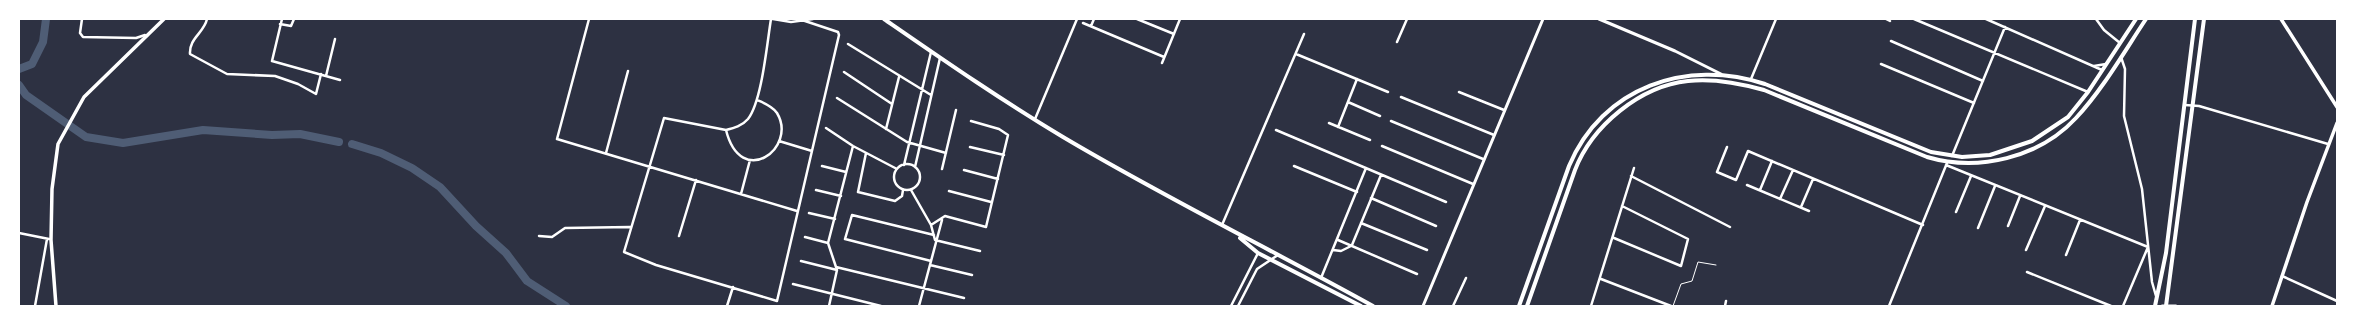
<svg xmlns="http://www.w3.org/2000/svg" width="2356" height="325" font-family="'Noto Serif',serif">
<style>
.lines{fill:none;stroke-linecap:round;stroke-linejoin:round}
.river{stroke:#4f5d75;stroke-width:8}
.service{stroke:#fff;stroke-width:1}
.minor{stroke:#fff;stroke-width:2.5}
.tertiary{stroke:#fff;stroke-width:3}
.secondary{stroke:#fff;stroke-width:3.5}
.primary{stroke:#fff;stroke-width:4}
.trunk{stroke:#fff;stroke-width:4}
</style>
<rect width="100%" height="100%" fill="#2d3142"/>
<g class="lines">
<!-- river -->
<path class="river" d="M19 69 32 64 43 42 46 19
M19 85 26 95 86 137 123 143 203 130 272 135 300 134 339 142
M352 144 381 153 412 168 440 187 476 226 506 253 527 281 566 306"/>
<!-- service -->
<path class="service" d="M1673 306 1681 284 1692 281 1698 262 1716 265"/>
<!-- minor -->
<path class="minor" d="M82 19 80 33 83 37 136 38 145 35 147 36
M207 19C204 33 189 38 190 54L227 74 275 76 298 84 316 94 321 74
M282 19 272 61 340 80
M589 19 557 139 797 211
M771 19C767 43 762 101 748 119 742 126 734 128 726 130L664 118 624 252 656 265 777 301 839 35 838 32 805 21
M773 19 791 22 813 19
M1137 19 1174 34
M1886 19 1890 21
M1914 19 2088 92
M1986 19 2102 70
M2096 19 2104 30 2120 43
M1083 23 1164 57
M280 24 291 26 294 19
M1091 26 1094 19
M1891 41 1983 81
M1397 42 1407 19
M848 44 931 95
M1296 54 1388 92
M2121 57 2125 69 2124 116 2142 189 2152 282 2156 296
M1162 63 1180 19
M1881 64 1974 103
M2094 66 2106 64
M844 72 892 104
M326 76 335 39
M1751 79 1776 19
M1459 92 1504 110
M1401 97 1494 135
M837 98 907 142 946 153
M1348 102 1380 116
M2185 105 2199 106 2328 144
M1035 119 1077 19
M1391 121 1483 159
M1329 123 1370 140
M1338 127 1357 79
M826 128 853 146 897 169
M886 129 899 77
M726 130C741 190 798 148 777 113 772 106 764 103 757 100
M1276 130 1446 202
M779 141 812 151
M1382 146 1473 184
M970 147 1004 155
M1727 147 1717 172 1736 180 1748 151 1923 225
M606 153 628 71
M866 153 858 192 895 201 902 196 903 190
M1952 156 2005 27
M894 177a13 13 0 1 1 26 0a13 13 0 1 1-26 0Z
M904 165 931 52
M1946 165 2148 247 2123 306
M822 166 846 172
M1294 166 1357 192
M915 167 940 58
M942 169 956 110
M964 170 998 179
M1631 176 1730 227
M1747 185 1809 211
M816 190 841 196
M911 190 931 225 935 240 980 251
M1760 190 1772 161
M949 191 991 202
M741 194 750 160
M1371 198 1436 226
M1780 199 1793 170
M1801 207 1813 179
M1956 212 1971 176
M809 213 835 219
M1361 223 1427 250
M931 225 945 216 986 227 1008 135 999 129 971 121
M1222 225 1304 34
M2008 226 2020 196
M1978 228 1995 186
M19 233 49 239
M539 236 552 237 565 228 630 227
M679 236 696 180
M805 237 828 243
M1614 238 1681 266 1688 239 1622 206
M1338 240 1417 274
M1352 245 1381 175
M1333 250 1341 251 1351 246
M2026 250 2045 206
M2066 255 2080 220
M801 261 837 270
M931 261 845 239 852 215 934 235
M930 265 972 275
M836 267 964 298
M2027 272 2111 306
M2282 276 2337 301
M1321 278 1366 168
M1601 279 1671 306
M793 284 881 306
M35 306 47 239
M727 306 733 287
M829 306 837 270 828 243 853 146
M919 306 942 220
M1231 306 1258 253
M1238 306 1257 269 1278 255
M1453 306 1466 278
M1591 306 1634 168
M1725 306 1726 301
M1889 306 1947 163"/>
<!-- tertiary -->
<path class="tertiary" d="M1599 19 1675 51 1721 74
M1423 306 1543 19
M2162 306H2176"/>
<!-- secondary -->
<path class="secondary" d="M2281 19 2337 107
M56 306 51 240 52 189 58 144 84 97 164 19
M2272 306 2307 202 2337 123"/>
<!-- primary -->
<path class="primary" d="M884 19C942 59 1001 100 1063 137 1164 197 1270 249 1373 306
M1240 238 1258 253 1361 306
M2155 306 2166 253 2195 19
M2166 306 2204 19"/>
<!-- trunk -->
<path class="trunk" d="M1519 306 1569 166C1602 87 1687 58 1765 84L1931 152 1962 157 1990 155 2032 141 2068 117 2088 92 2136 19
M1527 306 1575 170C1592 126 1640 86 1688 81 1714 78 1739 83 1764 90L1927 157C1978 172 2039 158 2076 118 2103 89 2124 52 2146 19"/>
</g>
<!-- border -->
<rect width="2356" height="325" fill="none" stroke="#ffffff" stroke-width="40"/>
</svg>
